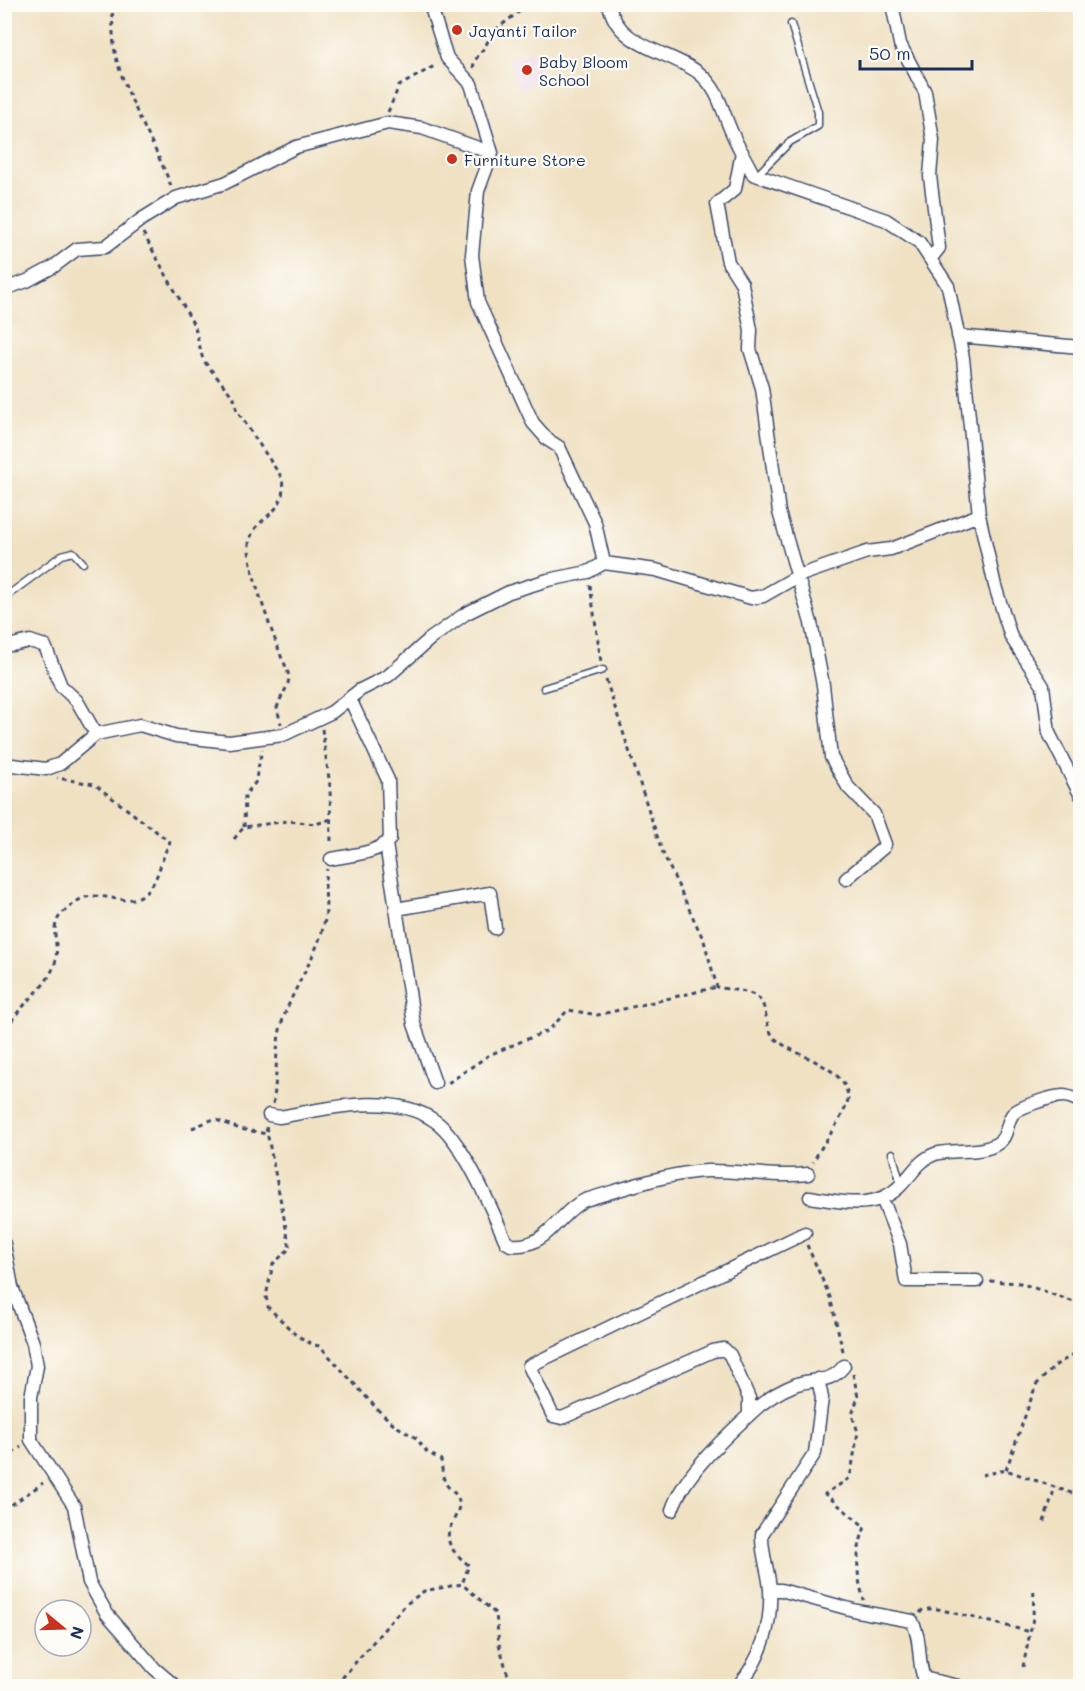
<svg xmlns="http://www.w3.org/2000/svg" width="1085" height="1691" font-family="Mali,sans-serif">
<style>
.built{fill:#ecd1ea}
.lines{fill:none;stroke-linecap:round;stroke-linejoin:round}
.lane-casing{stroke:#3b4a6d;stroke-width:9}
.street-casing{stroke:#3b4a6d;stroke-width:15}
.path{stroke:#3b4a6d;stroke-width:3;stroke-dasharray:4.5 4.5;stroke-linecap:butt}
.lane{stroke:#fff;stroke-width:6}
.street{stroke:#fff;stroke-width:12}
.poi-dot{fill:#c8321e;stroke:#fdfcf7;stroke-width:2}
.labels{text-anchor:middle;dominant-baseline:central;stroke-width:4.5;stroke-linejoin:round;paint-order:stroke}
.poi-label{font-size:16px;fill:#1b2f5e;stroke:#fdfcf7;text-anchor:start}
</style>
<rect width="100%" height="100%" fill="#fdfcf7"/>
<filter id="ink" filterUnits="userSpaceOnUse"><feTurbulence type="fractalNoise" baseFrequency=".0167" numOctaves="2"/><feDisplacementMap in="SourceGraphic" scale="12" xChannelSelector="R" yChannelSelector="G"/><feConvolveMatrix kernelMatrix="1 2 1 2 8 2 1 2 1" color-interpolation-filters="sRGB"/></filter>
<filter id="wash" filterUnits="userSpaceOnUse"><feTurbulence type="fractalNoise" baseFrequency=".008" numOctaves="4" result="noise"/><feDisplacementMap in="SourceGraphic" scale="24" xChannelSelector="R" yChannelSelector="G"/><feGaussianBlur stdDeviation="1.35" result="paint"/><feColorMatrix in="noise" values="0 0 0 0 0 0 0 0 0 0 0 0 0 0 0 0 0 1.4 0 .05"/><feComposite in="paint" operator="in"/></filter>
<g filter="url(#wash)">
<rect width="100%" height="100%" fill="#f0e1c3"/>
<!-- built -->
<path class="built" d="M534 50 546 78 520 89 508 61Z"/>
</g>
<g filter="url(#ink)">
<g class="lines">
<defs>
<path id="lane" d="M757 175 790 142 818 126V112L791 24
M4 598 62 555 73 552 83 563
M4 635 12 645
M544 688 603 670
M892 1153 901 1184"/>
<path id="street" d="M430 4 447 58 471 84 492 153 478 191 472 255 478 302 533 423 548 440 559 447 595 523 604 563
M609 4C617 48 669 50 699 73 719 89 722 111 732 133 738 147 746 160 753 174L886 220 919 242 948 286 963 358 979 515 995 586 1011 637 1043 686 1049 733 1080 794
M892 4 900 44 925 92 933 140 930 176 939 248 931 258
M742 152 735 189 717 204 728 262 742 284 751 330 750 349 762 388 779 512 811 623 823 685 831 757 848 787 874 814 885 844 884 847 846 879
M4 289 27 281 53 267 77 249 105 247 142 219 176 198 225 183 296 147 388 123 422 128 492 153
M958 336 1080 347
M12 645 30 641 45 646 61 686 77 701 96 734
M4 764 46 769 60 764 96 734 140 725 176 736 229 742 283 735 332 712 360 690 388 676 430 639 465 614 509 592 548 580 588 572 604 563 656 570 751 598 763 596 798 576 867 552 891 549 979 515
M386 844 414 1024 435 1083
M331 859C349 855 378 854 390 839L388 780 350 699
M396 909 490 893 495 928
M269 1115 279 1117C325 1109 393 1091 435 1121 463 1140 492 1210 506 1242L511 1245C548 1249 558 1212 585 1200 624 1189 666 1173 707 1171 741 1170 774 1178 808 1174
M810 1197C842 1202 876 1211 901 1185 913 1173 919 1160 935 1154 955 1148 981 1155 998 1143 1008 1137 1006 1124 1012 1115 1017 1107 1053 1096 1063 1096 1069 1096 1075 1099 1080 1101
M882 1198 900 1244 906 1281H977
M4 1244 12 1287 33 1343 37 1366 31 1397V1440L74 1506 89 1582 107 1614 155 1669 175 1686
M749 1415C762 1402 779 1391 797 1384 816 1378 830 1384 844 1366
M672 1510C683 1476 723 1439 749 1415V1398L730 1355 724 1349 713 1351 562 1418 553 1416 529 1366 805 1233
M770 1590H781L857 1611 912 1621C923 1642 916 1665 927 1686
M923 1678 958 1686
M738 1686C761 1660 772 1625 770 1590 769 1571 761 1553 762 1534L815 1453 822 1398 818 1379"/>
</defs>
<!-- lane casing -->
<use href="#lane" class="lane-casing"/>
<!-- street casing -->
<use href="#street" class="street-casing"/>
<!-- path -->
<path class="path" d="M112 4C113 23 112 43 117 61 130 105 155 144 171 186
M473 68C475 54 487 50 490 34L529 4
M388 112 399 86 436 65
M143 233 195 327 203 360 234 398 237 411 282 478C288 516 259 512 250 539 243 560 274 635 282 659 296 684 285 684 277 708L281 724
M590 585 601 662
M606 680 662 851 704 941 717 987C728 990 748 990 757 997 770 1007 762 1029 778 1041 799 1058 845 1066 848 1097 849 1111 820 1147 813 1162
M322 729 330 786 331 845
M244 827 245 795 255 783 262 750
M234 839 244 827 288 821 316 824 331 819
M4 1056C7 1047 4 1033 9 1025 21 1003 47 989 55 963 61 943 45 925 67 909 72 905 79 899 86 897 110 892 131 911 150 888 159 877 162 856 170 842L94 784 57 778
M448 1083 489 1055 549 1030 568 1010 598 1015 717 987
M273 1104C278 1076 274 1050 282 1022 293 988 316 958 324 924 329 906 322 887 327 869
M266 1127 290 1248 273 1264 266 1296 268 1307 295 1334 313 1345 320 1346 378 1410 396 1426 416 1438 427 1452 441 1460C442 1467 442 1477 446 1484 449 1489 456 1493 458 1498 466 1520 425 1533 469 1565L462 1584
M192 1128 214 1119 240 1129 267 1134
M807 1245 830 1297 844 1355
M990 1281 1020 1283 1080 1304
M853 1374 858 1397 852 1415 858 1432 850 1478 825 1494 865 1527C855 1552 856 1575 864 1600
M4 1457 21 1447
M1006 1470 1036 1385 1056 1365 1074 1354 1080 1342
M982 1475 1006 1470 1080 1496
M4 1510 43 1483
M1044 1522 1055 1487
M920 1613 923 1609H938L1031 1632
M1023 1667 1033 1618 1034 1587
M338 1686 343 1677 405 1605 424 1591 462 1584 496 1614 499 1644 511 1686"/>
<!-- lane -->
<use href="#lane" class="lane"/>
<!-- street -->
<use href="#street" class="street"/>
</g>
</g>
<!-- markers -->
<g class="poi-dot">
<circle cx="457" cy="30" r="6"/>
<circle cx="527" cy="70" r="6"/>
<circle cx="452" cy="159" r="6"/>
</g>
<g class="labels">
<!-- poi labels -->
<g class="poi-label">
<text x="469" y="30">Jayanti Tailor</text>
<text x="539" y="61">Baby Bloom<tspan x="539" dy="18">School</tspan></text>
<text x="464" y="159">Furniture Store</text>
</g>
</g>
<!-- margin -->
<rect width="1085" height="1691" fill="none" stroke="#fdfcf7" stroke-width="24"/>
<!-- north arrow -->
<g transform="translate(63 1628) rotate(109)"><circle r="28" fill="#fdfcf7" stroke="#a3aaba" stroke-width="1.5"/>
<path d="M0-4.5L10 22L0 15L-10 22Z" fill="#c8321e"/>
<text y="-9" font-size="16" font-weight="bold" text-anchor="middle" fill="#1b2f5e">N</text>
</g>
<!-- scale -->
<path d="M860 60v9h112v-9" fill="none" stroke="#1b2f5e" stroke-width="3"/>
<text x="869" y="60" font-size="18" fill="#1b2f5e" stroke="#fdfcf7" stroke-width="4.5" paint-order="stroke">50 m</text>
</svg>
